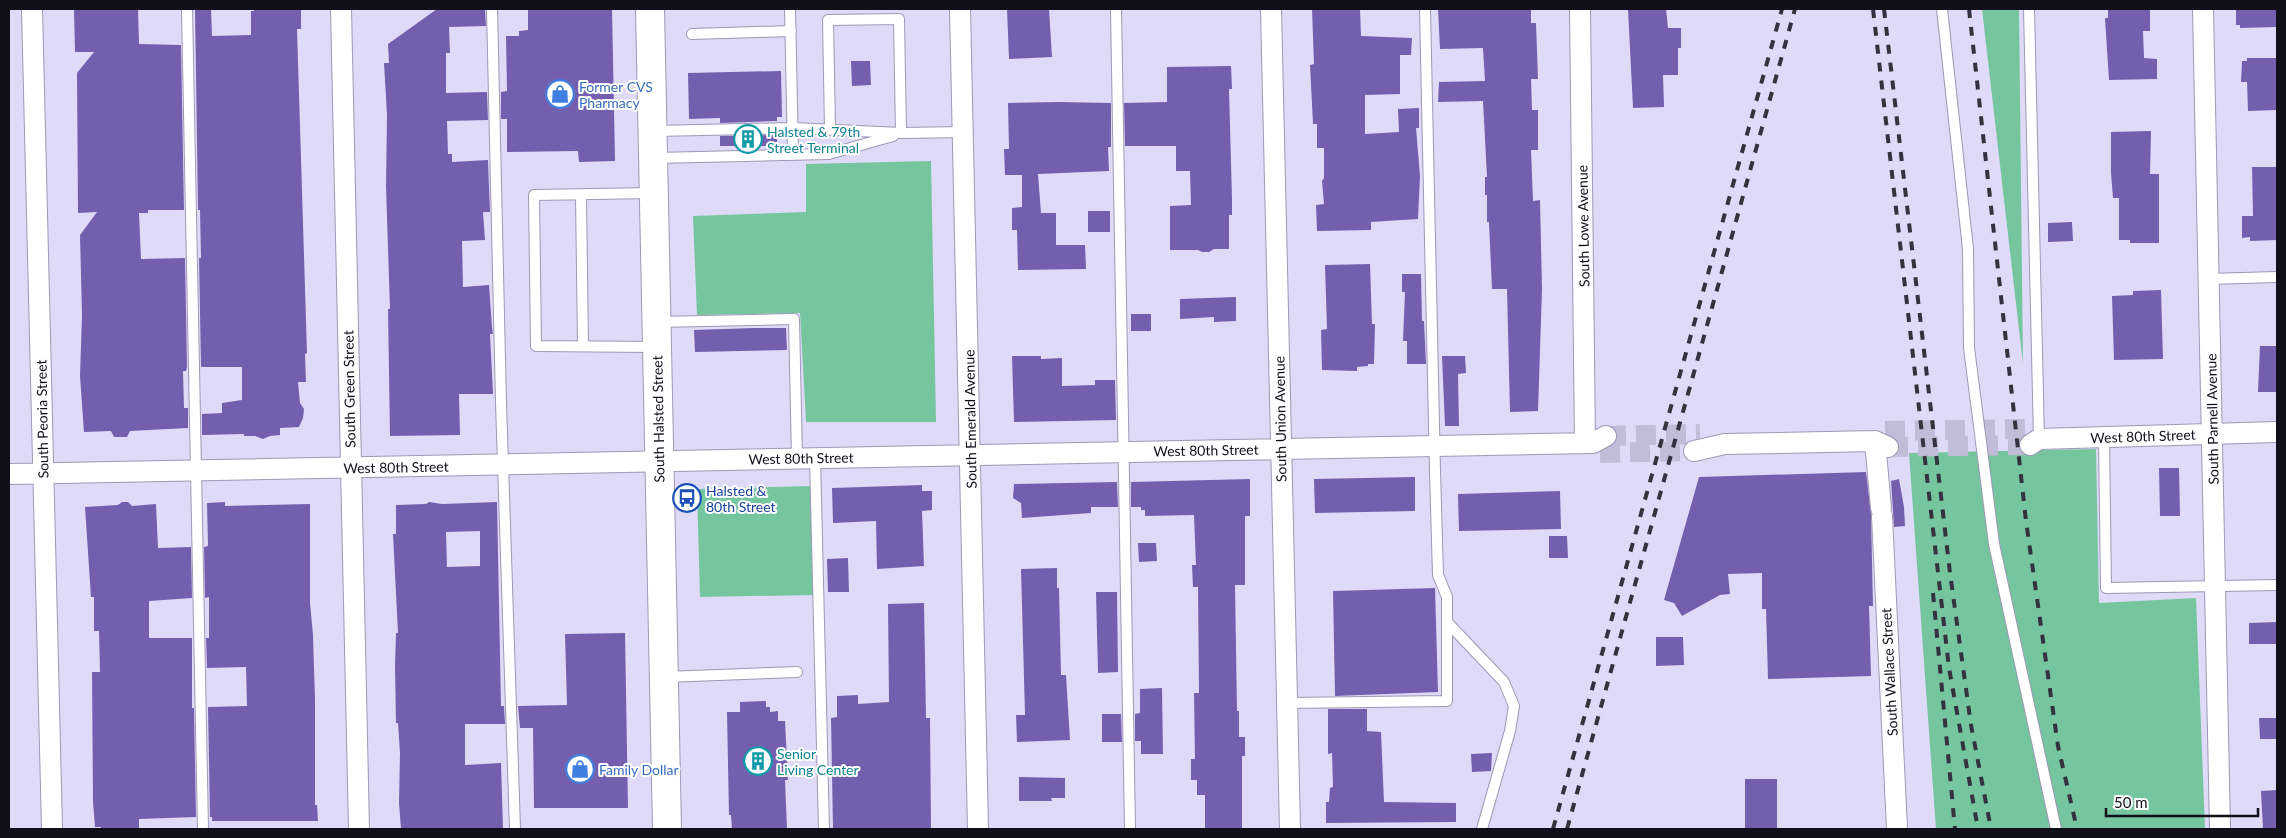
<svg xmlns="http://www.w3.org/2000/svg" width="2286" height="838" font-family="Lato,sans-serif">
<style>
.green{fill:#75c59f}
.building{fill:#745fae;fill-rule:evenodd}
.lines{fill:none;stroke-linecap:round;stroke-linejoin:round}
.minor-tunnel{stroke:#c1bcd7;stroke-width:20;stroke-dasharray:20 10;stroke-linecap:butt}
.service-casing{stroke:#9e98b5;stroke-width:12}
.minor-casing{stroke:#9e98b5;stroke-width:22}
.secondary-casing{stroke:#9e98b5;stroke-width:30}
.service{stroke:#fff;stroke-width:10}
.minor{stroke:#fff;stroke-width:20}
.secondary{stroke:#fff;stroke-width:28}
.rail{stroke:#34323f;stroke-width:4;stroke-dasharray:9 9;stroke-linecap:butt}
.labels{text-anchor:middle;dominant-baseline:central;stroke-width:4;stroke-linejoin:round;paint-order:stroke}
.shop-label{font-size:14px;fill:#366cbe;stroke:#fff;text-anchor:start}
.culture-label{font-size:14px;fill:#0d838f;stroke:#fff;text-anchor:start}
.street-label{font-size:14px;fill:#110f19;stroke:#fff}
.transit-label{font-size:14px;fill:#164399;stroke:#fff;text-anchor:start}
</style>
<rect width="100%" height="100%" fill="#e0daf9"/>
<!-- green -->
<path class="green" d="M1982 9H2019L2023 364Z
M931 161 936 422H806L800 313 697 315 693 216 806 212V164Z
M2096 449 2099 603 2196 598 2205 829H1936L1909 453Z
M810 486 813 595 700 597 697 489Z"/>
<!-- building -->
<path class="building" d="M74 9H138L139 44 181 45 184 210H148V213H139L141 259 185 258 187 367 186 371H183L184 408H188V428L130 431 127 437H114L111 431 84 432 80 376 82 315 80 235 97 212 78 213 77 73 94 52H75Z
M195 9H211L212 36 251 35V11H254V9H301V29H297L307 353 305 354 306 382H298L300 403 304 409 303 418 299 427 280 428V435L270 436 263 439 255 436H244V434L202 435V414L222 413V403L242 400V367H201L199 258H201L200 210H198Z
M437 9H485L486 26 449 27 450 53H446V93L487 92 488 120 447 121 448 154H452V162L488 160 490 212H483L485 240 462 241 463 287 489 285 492 327 493 334H490L493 394H459L460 435 390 436 388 309H390L386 186 387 115 384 63H389L388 44Z
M528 9H612L615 161 579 162 578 151 507 152V119H501V92L507 91 506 36H519V31L528 30Z
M1007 9H1049L1052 57 1009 59Z
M1312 9H1360L1361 36 1412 38 1411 55H1400V94L1365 95V134L1399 132 1398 109 1419 108V128H1416L1420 176 1418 219 1371 222V230L1317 231 1316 205 1324 204 1322 181 1324 178V148H1317V124H1313L1310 65 1314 64Z
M1438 9H1531V23H1536L1538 79H1531L1532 110H1538V150H1531L1533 201 1540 200 1542 289 1538 411 1510 412 1507 289H1492L1489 222H1487V195H1485V177H1487L1483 101 1438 102 1439 82 1485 81 1483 48 1440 49Z
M1628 9H1666L1668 28H1681V48H1678V75H1663L1664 107 1633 108Z
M2108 9H2150V31H2143L2144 58 2157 59V79L2109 80 2105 18H2108Z
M2236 9H2277V27L2240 28V25H2236Z
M2247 58H2277V110L2248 111 2247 82H2241L2242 61H2247Z
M851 61H870L871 85 852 86Z
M1231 66 1232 89H1229L1232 199V215H1229V249H1214L1209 252H1202L1198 250H1170V206L1191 205 1190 171H1176V146H1125L1124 103 1167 102V67Z
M781 71 782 117H777V121L720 123V118L689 119 688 73Z
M1059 102 1111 103V147H1108L1109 171 1038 174 1041 213H1056V245H1085L1086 269 1018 270 1017 230H1012V208L1022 207V175H1005L1004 149H1009L1008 103Z
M2151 131 2150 174H2159V243H2130V240H2119V198H2113L2111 173V132Z
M777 135V146H720V136Z
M2252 167H2277V240L2250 241V237L2242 238V216H2253Z
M1088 211H1110V232H1088Z
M2072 222 2073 241 2048 242V223Z
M1370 264 1372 324H1375L1374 364H1368V366L1357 367V371L1322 370 1321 330 1327 329 1325 265Z
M1402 274H1421L1422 321H1424L1426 364H1407V341H1403L1405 292H1402Z
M2161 290 2163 359 2114 360 2112 296 2133 295V291Z
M1236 297V321L1214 322V317L1180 319V299Z
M1131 314H1151V331H1131Z
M754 328H786L787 350 695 352 694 330Z
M2260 346H2277V392H2258Z
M1012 356H1041V359L1062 358V386L1095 385V380H1115L1116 420 1014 422Z
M1442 356H1465L1466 373 1458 374 1459 426H1445Z
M2159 468H2179L2180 516H2160Z
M1866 472 1871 514 1873 606H1869L1871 676 1768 679 1766 609H1762V573L1728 574 1730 594 1720 595 1682 616 1674 603 1664 600 1699 477Z
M1415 477V511L1315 513 1314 479Z
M1250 479V516H1245V585H1235L1237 711H1239V737H1245V756H1242V829H1205V795H1197V780H1191V759H1195L1194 693H1199L1198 587H1193L1192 565H1196L1194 515 1145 516V510H1141V507H1131V482Z
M1899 479 1904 507 1905 526 1894 527 1891 481Z
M1117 482 1118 507H1091V513L1022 518 1021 503 1013 498 1014 484Z
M922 485V491H932V510L922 511 924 566 877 569 876 521 833 523 832 488Z
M1560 491 1561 529 1459 531 1458 494Z
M122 502H128L132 506 156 504 158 548 191 547 192 598 149 601V638H192V708H194L196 817 139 819V828L101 829V827H95L93 802 92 672H100L99 631H94V597H91L85 507 118 505Z
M225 502V506L310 504V603L313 635 315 700V805H317L318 821H212V817H210L208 707 247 706 246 667 207 668 206 638H209V597L205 598 204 547 208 546 207 503Z
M429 502 442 504 497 502 501 706H504L505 724H465V765L501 763 503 829H401L399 803 400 753 398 723H396L395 666 396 633H398L393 534H396V505L426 504ZM480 531V566L447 567 446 532Z
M1549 536H1567L1568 558H1549Z
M1138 543H1156L1157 561 1139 562Z
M848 558 849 592H828L827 559Z
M1057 568V588H1059L1061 675H1066L1070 740 1017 742 1016 715H1025L1021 569Z
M1435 588 1438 692 1335 696 1333 591Z
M1096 592H1117L1118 672 1098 673Z
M924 603 926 718H930L931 828 833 829 831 718 837 717V696L858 695V704L889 702 888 604Z
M2277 622V644H2249V623Z
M625 633 628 808H534L533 728H520L518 706 567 705 565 634Z
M1656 637H1683L1684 665 1656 666Z
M1162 688 1163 754H1141V741H1135V714L1140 713V689Z
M766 701V707H770V712L778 711V721H785L788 780H785L787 829H732L731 815H729L727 712H740V702Z
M1328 709H1367V731L1381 732 1384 802 1456 803V822L1326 823V802H1329L1330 788 1333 787 1332 753 1328 754Z
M1102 714H1121L1122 742H1102Z
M2259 718H2277V739H2260Z
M1492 753 1491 771 1472 772 1471 754Z
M1019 777 1065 778V798H1051L1052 801H1019Z
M1745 779H1777V829H1745Z
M2277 790V829H2263L2261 791Z"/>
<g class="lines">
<!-- minor-tunnel -->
<path class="minor-tunnel" d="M1885 431 2027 429
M1606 436 1700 434
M1888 447 2030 445
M1600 453 1694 451"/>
<defs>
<path id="service" d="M187 9 203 829
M492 9 501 403 515 829
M790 9 793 155
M1116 9 1130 829
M1942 9 1968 249 1969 348 1994 544 2056 829
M2029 9 2039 439
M692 34 791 31
M830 129 828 20 899 19 901 133
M654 131 793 128 901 133 963 132
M655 158 829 154 893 136
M652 193 534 195 536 346 655 347
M581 195 583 346
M2209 279 2277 277
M657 322 794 319 797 458
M2104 437 2106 588 2277 585
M815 458 824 829
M1447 622 1504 682 1514 706 1510 731 1482 829
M665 677 797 672
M1287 703 1447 701V597L1438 575 1435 471 1425 9"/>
<path id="minor" d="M32 9 52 829
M341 9 359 829
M960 9 978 829
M1271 9 1290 829
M1580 9 1585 443
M2203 9 2220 829
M1875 441 1881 508
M2030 445 2039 439 2277 432
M1694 451 1725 444 1875 441 1888 447
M9 474 1593 443 1606 436
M1882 516 1897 829"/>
<path id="secondary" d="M650 9 667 829"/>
</defs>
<!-- service casing -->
<use href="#service" class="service-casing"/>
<!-- minor casing -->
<use href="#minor" class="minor-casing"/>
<!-- secondary casing -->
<use href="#secondary" class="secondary-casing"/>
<!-- service -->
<use href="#service" class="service"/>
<!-- minor -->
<use href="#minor" class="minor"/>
<!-- secondary -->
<use href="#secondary" class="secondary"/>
<!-- rail -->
<path class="rail" d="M1873 9 1949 668 1978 829
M1884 9 1950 573 1971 725 1991 829
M1969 9 2026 521 2058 746 2077 829
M1933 593 1955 829
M1553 829 1782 9
M1567 829 1795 9"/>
</g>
<!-- icons -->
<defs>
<symbol id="shop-ring" viewBox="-11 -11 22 22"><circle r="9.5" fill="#fff" stroke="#3f7fe0" stroke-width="1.5"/><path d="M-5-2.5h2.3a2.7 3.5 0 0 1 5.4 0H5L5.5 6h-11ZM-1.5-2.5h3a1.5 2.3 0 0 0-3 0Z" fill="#3f7fe0"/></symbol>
<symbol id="building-ring" viewBox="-11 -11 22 22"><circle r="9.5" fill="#fff" stroke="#0f9aa8" stroke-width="1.5"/><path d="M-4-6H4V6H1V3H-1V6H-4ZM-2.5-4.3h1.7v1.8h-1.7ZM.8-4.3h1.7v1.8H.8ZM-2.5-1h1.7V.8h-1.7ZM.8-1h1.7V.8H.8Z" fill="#0f9aa8"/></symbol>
<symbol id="bus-ring" viewBox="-11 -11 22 22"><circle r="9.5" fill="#fff" stroke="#1a4fb4" stroke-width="1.5"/><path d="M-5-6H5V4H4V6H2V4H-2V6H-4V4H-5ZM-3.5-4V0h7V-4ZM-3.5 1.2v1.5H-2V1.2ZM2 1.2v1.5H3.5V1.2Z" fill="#1a4fb4"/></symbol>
</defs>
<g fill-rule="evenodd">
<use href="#shop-ring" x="544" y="78" width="32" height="32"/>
<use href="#building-ring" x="732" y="123" width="32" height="32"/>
<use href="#bus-ring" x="671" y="482" width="32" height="32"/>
<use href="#building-ring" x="742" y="745" width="32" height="32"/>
<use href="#shop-ring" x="564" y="753" width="32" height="32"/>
</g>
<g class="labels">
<!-- shop labels -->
<g class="shop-label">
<text x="579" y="86">Former CVS<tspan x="579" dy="16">Pharmacy</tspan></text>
<text x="599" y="769">Family Dollar</text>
</g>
<!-- culture labels -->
<g class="culture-label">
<text x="767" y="131">Halsted &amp; 79th<tspan x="767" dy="16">Street Terminal</tspan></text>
<text x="777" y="753">Senior<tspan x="777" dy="16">Living Center</tspan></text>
</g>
<!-- street labels -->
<g class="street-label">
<text transform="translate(1583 226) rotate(-91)">South Lowe Avenue</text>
<text transform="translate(349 389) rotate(-91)">South Green Street</text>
<text transform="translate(42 419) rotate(-91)">South Peoria Street</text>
<text transform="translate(658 419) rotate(-91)">South Halsted Street</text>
<text transform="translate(970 419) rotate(-91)">South Emerald Avenue</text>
<text transform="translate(1280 419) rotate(-91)">South Union Avenue</text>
<text transform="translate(2212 419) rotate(-91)">South Parnell Avenue</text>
<text transform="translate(2143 436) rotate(-2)">West 80th Street</text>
<text transform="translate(1206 450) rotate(-1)">West 80th Street</text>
<text transform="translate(801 458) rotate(-1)">West 80th Street</text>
<text transform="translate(396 467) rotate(-1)">West 80th Street</text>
<text transform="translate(1889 672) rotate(-93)">South Wallace Street</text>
</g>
<!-- transit labels -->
<g class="transit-label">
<text x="706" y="490">Halsted &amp;<tspan x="706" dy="16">80th Street</tspan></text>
</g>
</g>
<!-- border -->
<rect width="2286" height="838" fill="none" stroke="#110f19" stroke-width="20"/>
<!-- scale -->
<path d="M2106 808v8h152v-8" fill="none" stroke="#110f19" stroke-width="2.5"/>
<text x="2114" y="808" font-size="15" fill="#110f19" stroke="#ffffff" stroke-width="4" paint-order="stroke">50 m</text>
</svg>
